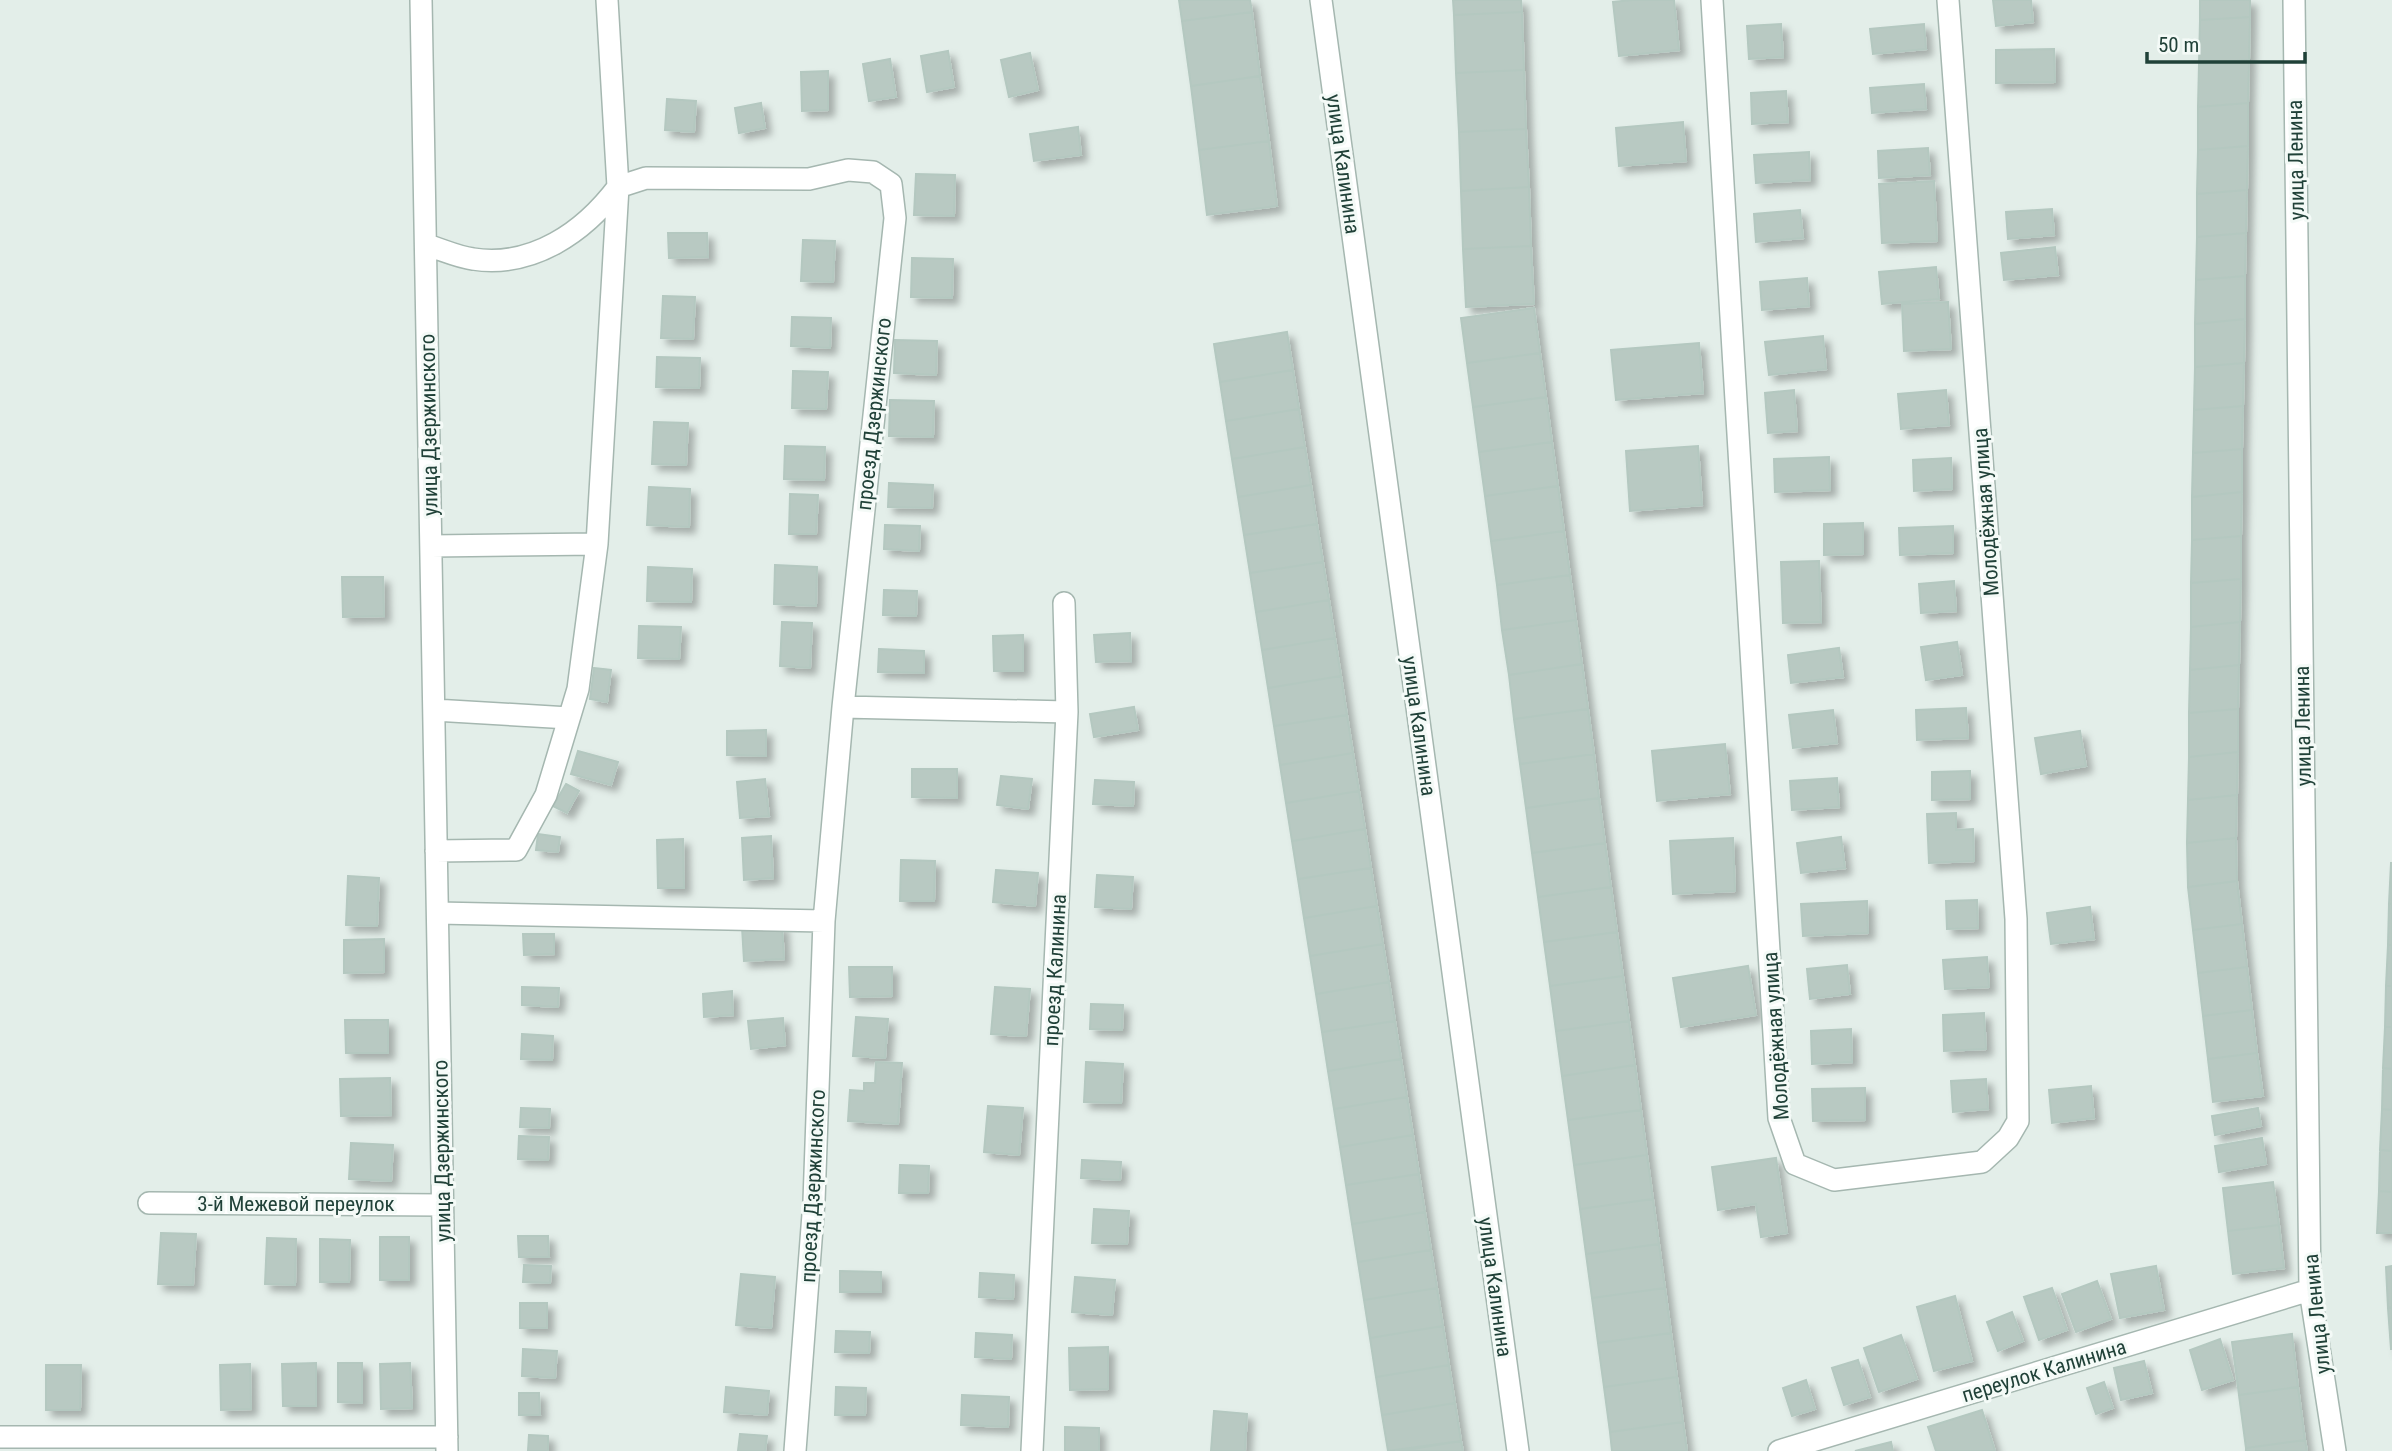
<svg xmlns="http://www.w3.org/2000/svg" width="2392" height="1451" font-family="'Roboto Condensed',sans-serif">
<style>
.building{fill:#b8c9c2;stroke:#b4c8c0;stroke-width:2;filter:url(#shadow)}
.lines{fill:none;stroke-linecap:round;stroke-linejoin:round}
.minor-casing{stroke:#a5b7b0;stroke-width:24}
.minor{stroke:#fff;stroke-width:21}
.labels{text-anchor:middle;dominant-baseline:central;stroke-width:6;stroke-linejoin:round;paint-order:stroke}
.street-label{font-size:21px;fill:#204138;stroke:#f4faf7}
</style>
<defs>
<filter id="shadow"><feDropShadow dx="6" dy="6" stdDeviation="3.5" flood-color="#0004"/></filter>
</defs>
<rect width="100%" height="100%" fill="#e3eee9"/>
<!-- building -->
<path class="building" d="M1179 0H1250L1252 12 1182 21Z
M1453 0H1521L1522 12 1454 15Z
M1632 0H1674L1679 50 1619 56 1613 2Z
M1993 0H2031L2033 22 1996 26Z
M2200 0H2250V17L2200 20Z
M1252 12 1260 76 1191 86 1182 21Z
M1522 12 1524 70 1456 73 1454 15Z
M2250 17 2249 60 2199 64 2200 20Z
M1781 24 1783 57 1749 59 1747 26Z
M1924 24 1926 49 1873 54 1870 29Z
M2054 49 2055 82 1996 83V50Z
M948 51 954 87 927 92 921 56Z
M1030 53 1038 90 1009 97 1001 60Z
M890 59 896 97 869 101 863 64Z
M2249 60 2248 103 2198 107 2199 64Z
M1524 70 1526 129 1459 132 1456 73Z
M828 71V110L802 111 801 72Z
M1260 76 1269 141 1199 150 1191 86Z
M1924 84 1926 109 1872 113 1870 88Z
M1786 91 1788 122 1752 124 1751 93Z
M667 99 696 101 694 132 665 130Z
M761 103 765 128 739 133 735 108Z
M2248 103V146L2198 150V107Z
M1683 122 1686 161 1619 166 1616 128Z
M1078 127 1081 155 1034 161 1030 134Z
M1526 129 1529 187 1461 191 1459 132Z
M1269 141 1277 206 1207 215 1199 150Z
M2248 146 2247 190 2197 194 2198 150Z
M1928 148 1930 175 1879 178 1878 151Z
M1809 152 1810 180 1756 183 1754 155Z
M916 174 955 175 954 216 914 215Z
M1934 181 1937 241 1882 243 1879 184Z
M1529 187 1531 246 1463 249 1461 191Z
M2247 190 2246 233 2197 237V194Z
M2052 209 2054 235 2008 239 2006 212Z
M1800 210 1803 238 1756 242 1754 214Z
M668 233H707L708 257 669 258Z
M2246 233 2245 276 2196 280 2197 237Z
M803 240 835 241 833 282 801 281Z
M1531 246 1534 304 1466 307 1463 249Z
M2055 247 2058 275 2004 280 2001 253Z
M912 258 953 259 952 298 911 297Z
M1936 267 1939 299 1882 304 1879 272Z
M2245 276V319L2195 324 2196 280Z
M1807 278 1809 306 1762 310 1760 282Z
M663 296 695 297 693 339 661 338Z
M1948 302 1951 349 1904 351 1902 304Z
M1534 308 1540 353 1467 363 1461 318Z
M792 317 831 318 830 348 791 346Z
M2245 319 2244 363 2195 367V324Z
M1287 332 1293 370 1220 382 1214 344Z
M1823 336 1826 369 1769 375 1765 342Z
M895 340 937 341 936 375 894 373Z
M1699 343 1703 393 1616 400 1611 350Z
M1540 353 1546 397 1473 407 1467 363Z
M657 357 700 358 699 388 656 387Z
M2244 363 2243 406 2194 410 2195 367Z
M1293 370 1299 409 1226 421 1220 382Z
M793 371 828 372 826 409 792 408Z
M1794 390 1797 431 1768 433 1765 393Z
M1946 390 1949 425 1901 429 1898 394Z
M1546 397 1552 442 1479 452 1473 407Z
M890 400 934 401 933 437 889 436Z
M2243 406 2242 449 2193 453 2194 410Z
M1299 409 1305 447 1232 459 1226 421Z
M654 422 688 423 686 465 652 464Z
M1552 442 1558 486 1485 496 1479 452Z
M785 446 825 447 824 480 784 479Z
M1698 446 1702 505 1630 511 1626 451Z
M1305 447 1311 485 1238 497 1232 459Z
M2242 449V492L2192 497 2193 453Z
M1829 457 1830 490 1775 492 1774 459Z
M1951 458 1952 489 1914 491 1913 460Z
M889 483 933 485 932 508 888 507Z
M1311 485 1317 524 1244 535 1238 497Z
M1558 486 1564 531 1491 541 1485 496Z
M649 487 690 489 689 527 647 525Z
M2242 492 2241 536 2192 540V497Z
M790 494 818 495 816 534H789Z
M1863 523V554L1824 555V524Z
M1317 524 1323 562 1250 573 1244 535Z
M885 525 920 526 919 551 884 549Z
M1953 526V553L1900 555 1899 528Z
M1564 531 1570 575 1497 585 1491 541Z
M2241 536V579L2191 583 2192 540Z
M1819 561 1821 622 1783 623 1781 562Z
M1323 562 1329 600 1256 612 1250 573Z
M775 565 817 567 816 606 774 604Z
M648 567 692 569 691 602 647 601Z
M1570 575 1576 620 1502 630 1497 585Z
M342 577H383L384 616 343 617Z
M2241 579 2240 622 2191 627V583Z
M1954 581 1956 611 1921 613 1919 584Z
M884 590 917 591 916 616 883 615Z
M1329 600 1335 638 1262 650 1256 612Z
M1576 620 1582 664 1509 675 1502 630Z
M782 622 812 623 810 668 780 666Z
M2240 622 2239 665 2190 670 2191 627Z
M639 626 681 627 679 659 638 658Z
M1130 633 1131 661 1096 662 1094 635Z
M1023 635V671H994L993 636Z
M1335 638 1341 676 1268 688 1262 650Z
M1957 642 1962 675 1926 680 1921 647Z
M1839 648 1843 677 1791 683 1788 655Z
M879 649 924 651V673L878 672Z
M1582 664 1588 709 1514 719 1509 675Z
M2239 665 2238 709 2189 713 2190 670Z
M594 668 611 670 607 702 590 699Z
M1341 676 1347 715 1274 726 1268 688Z
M1134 707 1138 730 1094 737 1090 714Z
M1966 708 1968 738 1917 740 1916 710Z
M1588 709 1594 754 1520 764 1514 719Z
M2238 709V752L2189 757V713Z
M1833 710 1837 743 1793 748 1789 715Z
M1347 715 1353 753 1280 765 1274 726Z
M766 730V756L727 755V731Z
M2080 731 2086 766 2041 774 2035 738Z
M1725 744 1730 794 1657 801 1652 751Z
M578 751 618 762 611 785 571 774Z
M2238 752 2237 795 2188 800 2189 757Z
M1353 753 1359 791 1286 803 1280 765Z
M1594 754 1599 798 1526 808 1520 764Z
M912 769H957V798L912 797Z
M1970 771V799L1932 800V772Z
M1001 776 1032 779 1028 809 997 805Z
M1837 778 1839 807 1792 810 1790 781Z
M765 779 769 816 740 818 737 782Z
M1095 780 1134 782 1133 806 1093 804Z
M566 784 579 791 567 813 553 806Z
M1359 791 1365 829 1292 841 1286 803Z
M2237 795 2236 838 2187 843 2188 800Z
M1599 798 1605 843 1532 853 1526 808Z
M1956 813V830L1973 829 1974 861 1929 863 1927 814Z
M1365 829 1371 868 1298 879 1292 841Z
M538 834 560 837 558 852 536 850Z
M771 836 773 878 744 880 742 838Z
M1841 837 1845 868 1801 873 1797 843Z
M1733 838 1735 891 1673 894 1670 841Z
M2236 838 2237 881 2188 887 2187 843Z
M683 839 684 888H658L657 840Z
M1605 843 1611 887 1538 897 1532 853Z
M901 860 935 861 934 901H900Z
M2391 863H2392V904H2389Z
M1371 868 1377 906 1304 918 1298 879Z
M996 870 1038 873 1035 906 993 902Z
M1097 875 1133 877 1131 909 1095 907Z
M348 876 379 878 377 926 346 925Z
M2237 881 2242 924 2193 930 2188 887Z
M1611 887 1617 932 1544 942 1538 897Z
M1977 900 1978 928 1947 929 1946 901Z
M1867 901 1868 933 1803 936 1801 904Z
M2389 904H2392V945H2388Z
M1377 906 1383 944 1310 956 1304 918Z
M2090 907 2094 939 2051 944 2047 913Z
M2242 924 2247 967 2198 973 2193 930Z
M782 925 784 959 744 961 742 927Z
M1617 932 1623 976 1550 986 1544 942Z
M523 934H554V954L524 955Z
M384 939V972L344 973V940Z
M1383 944 1389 982 1316 994 1310 956Z
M2388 945H2392V986H2386Z
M1987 957 1989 987 1945 989 1943 960Z
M1847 965 1850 994 1810 999 1807 969Z
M1748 966 1756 1015 1681 1027 1673 978Z
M849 967H892V996L850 997Z
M2247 967 2252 1010 2203 1016 2198 973Z
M1623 976 1629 1021 1556 1031 1550 986Z
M1389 982 1395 1021 1322 1032 1316 994Z
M2386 986H2392V1027H2385Z
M522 987 559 988 558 1007 522 1005Z
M995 987 1030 989 1026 1036 991 1034Z
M732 991 733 1015 704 1017 703 994Z
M1091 1004 1123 1005 1122 1030 1090 1029Z
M2252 1010 2257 1053 2208 1059 2203 1016Z
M1984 1013 1986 1049 1944 1051 1943 1015Z
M856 1017 888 1019 885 1058 853 1056Z
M783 1018 785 1045 751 1049 748 1021Z
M345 1020H388V1053H346Z
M1395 1021 1401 1059 1328 1071 1322 1032Z
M1629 1021 1635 1065 1562 1076 1556 1031Z
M2385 1027H2392V1069L2383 1068Z
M1851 1029 1852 1062 1812 1064 1811 1031Z
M522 1034 553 1036 552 1060 521 1059Z
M2257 1053 2263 1096 2213 1102 2208 1059Z
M1401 1059 1407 1097 1334 1109 1328 1071Z
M876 1062 902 1063 898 1124 848 1121 850 1090 864 1091V1083H875Z
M1086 1062 1123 1064 1121 1103 1084 1102Z
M1635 1065 1641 1110 1568 1120 1562 1076Z
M2383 1068 2392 1069V1110L2382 1109Z
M390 1078 391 1115 341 1116 340 1079Z
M1986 1079 1988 1109 1953 1112 1951 1081Z
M2091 1086 2094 1118 2052 1123 2049 1090Z
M1865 1088V1120L1813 1121 1812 1089Z
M1407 1097 1413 1135 1340 1147 1334 1109Z
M988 1106 1023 1108 1019 1155 984 1152Z
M521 1108 550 1109 549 1128 520 1127Z
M2258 1108 2261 1126 2215 1135 2212 1116Z
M2382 1109 2392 1110V1151L2380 1150Z
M1641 1110 1647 1155 1574 1165 1568 1120Z
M1413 1135 1419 1174 1346 1185 1340 1147Z
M519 1136 549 1137 548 1160 518 1159Z
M2262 1138 2266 1164 2219 1172 2215 1146Z
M351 1143 393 1145 391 1181 349 1179Z
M2380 1150 2392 1151V1192L2379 1191Z
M1647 1155 1653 1199 1580 1209 1574 1165Z
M1776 1158 1787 1233 1761 1237 1756 1204 1718 1210 1712 1167Z
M1082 1160 1121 1162 1120 1180 1081 1178Z
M900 1165 929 1166 928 1193H899Z
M1419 1174 1425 1212 1352 1224 1346 1185Z
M2273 1182 2279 1225 2228 1231 2223 1188Z
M2379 1191 2392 1192V1233H2377Z
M1653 1199 1659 1244 1586 1254 1580 1209Z
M1094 1209 1129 1211 1127 1244 1092 1243Z
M1425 1212 1431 1250 1358 1262 1352 1224Z
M2279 1225 2284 1268 2233 1274 2228 1231Z
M161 1233 196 1234 193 1285 158 1284Z
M518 1236H548L549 1257H519Z
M380 1237H409V1280H380Z
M267 1238 296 1239 295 1285 265 1284Z
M320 1239 350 1240 349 1282H320Z
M1659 1244 1665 1288 1592 1298 1586 1254Z
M1431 1250 1437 1288 1364 1300 1358 1262Z
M524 1265 551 1266 550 1283 523 1282Z
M2156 1266 2164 1310 2120 1318 2111 1274Z
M2392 1266V1307L2388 1308 2386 1267Z
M840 1271 881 1272V1292H840Z
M980 1273 1014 1275 1013 1299 979 1297Z
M741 1274 775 1277 771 1328 736 1325Z
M1075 1277 1115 1280 1112 1315 1072 1312Z
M2097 1281 2111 1319 2076 1332 2062 1294Z
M1437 1288 1443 1326 1370 1338 1364 1300Z
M1665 1288 1671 1333 1598 1343 1592 1298Z
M2052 1288 2067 1330 2039 1340 2024 1297Z
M1955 1296 1972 1361 1934 1371 1917 1307Z
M520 1303H547V1328H520Z
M2392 1307V1349H2391L2388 1308Z
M2012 1312 2023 1341 1998 1351 1987 1322Z
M1443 1326 1449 1365 1376 1377 1370 1338Z
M836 1331 870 1332 869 1353 835 1352Z
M976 1333 1012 1335 1011 1359 975 1357Z
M1671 1333 1677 1377 1604 1387 1598 1343Z
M2292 1334 2298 1387 2239 1395 2232 1342Z
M1901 1335 1917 1379 1879 1392 1864 1348Z
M2220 1339 2233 1380 2202 1390 2190 1350Z
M1108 1347V1389L1070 1390 1069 1348Z
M523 1349 557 1351 555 1378 522 1376Z
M1858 1360 1870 1397 1844 1405 1832 1368Z
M2144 1361 2152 1393 2121 1400 2114 1368Z
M316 1363V1406H283L282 1364Z
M338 1363H362V1403L338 1402Z
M410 1363 412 1408 381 1409 380 1364Z
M250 1364 251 1409 221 1410 220 1365Z
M46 1365H81L80 1410H46Z
M1449 1365 1455 1403 1382 1415 1376 1377Z
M1677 1377 1683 1422 1610 1432 1604 1387Z
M1806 1380 1815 1409 1792 1416 1783 1388Z
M2104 1382 2113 1408 2096 1414 2087 1388Z
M726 1387 769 1391 767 1415 724 1412Z
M836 1387 866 1388 865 1415H835Z
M2298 1387 2305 1440 2246 1448 2239 1395Z
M519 1393H539L540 1415H519Z
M962 1395 1009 1397 1008 1427 961 1425Z
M1455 1403 1461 1441 1388 1451 1382 1415Z
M1982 1410 1995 1451H1936L1928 1427Z
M1214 1411 1247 1414 1245 1451H1211Z
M1683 1422 1687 1451H1612L1610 1432Z
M1065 1427 1099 1428V1451H1065Z
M740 1434 767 1436 765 1451H738Z
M529 1435 548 1436V1451H528Z
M2305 1440 2307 1451H2246V1448Z
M1461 1441 1463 1451H1400Z
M1891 1442 1893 1451H1855Z"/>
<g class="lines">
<defs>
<path id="minor" d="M421 0 447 1451
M607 0 618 187 646 178 809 179 848 170 873 172 891 184 895 218 843 707 824 921 814 1201 795 1451
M1321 0 1518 1451
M1712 0 1779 1118 1795 1164 1834 1180 1982 1162 2008 1138 2018 1121 2016 919 1948 0
M2294 0 2310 1290 2335 1451
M426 245C441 249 457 257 473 259 533 268 584 232 618 187
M431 546 597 544 618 187
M1064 603 1067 712
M843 707 1067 712 1032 1451
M434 710 569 718
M436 851 516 850 546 795 578 689 597 544
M438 913 824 921
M149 1203 443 1205
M0 1437H447
M1779 1451 2310 1290"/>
</defs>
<!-- minor casing -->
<use href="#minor" class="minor-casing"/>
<!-- minor -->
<use href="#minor" class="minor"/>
</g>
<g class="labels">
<!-- street labels -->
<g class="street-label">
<text transform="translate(2296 160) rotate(-91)">улица Ленина</text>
<text transform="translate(1343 164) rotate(82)">улица Калинина</text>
<text transform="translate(874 414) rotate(-84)">проезд Дзержинского</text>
<text transform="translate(429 425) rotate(-91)">улица Дзержинского</text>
<text transform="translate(1986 512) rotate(-94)">Молодёжная улица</text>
<text transform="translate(1419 726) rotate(82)">улица Калинина</text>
<text transform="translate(2303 726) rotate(-91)">улица Ленина</text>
<text transform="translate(1055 970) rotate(-87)">проезд Калинина</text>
<text transform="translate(1776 1036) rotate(-94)">Молодёжная улица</text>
<text transform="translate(442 1151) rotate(-91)">улица Дзержинского</text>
<text transform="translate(813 1186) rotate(-87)">проезд Дзержинского</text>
<text x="296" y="1204">3-й Межевой переулок</text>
<text transform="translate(1495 1287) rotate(82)">улица Калинина</text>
<text transform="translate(2317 1314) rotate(-96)">улица Ленина</text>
<text transform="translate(2044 1371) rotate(-17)">переулок Калинина</text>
</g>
</g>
<!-- scale -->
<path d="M2147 52v10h158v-10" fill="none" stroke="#204138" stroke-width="3.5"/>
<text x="2158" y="52" font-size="21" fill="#204138" stroke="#f4faf7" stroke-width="5" paint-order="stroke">50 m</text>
</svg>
